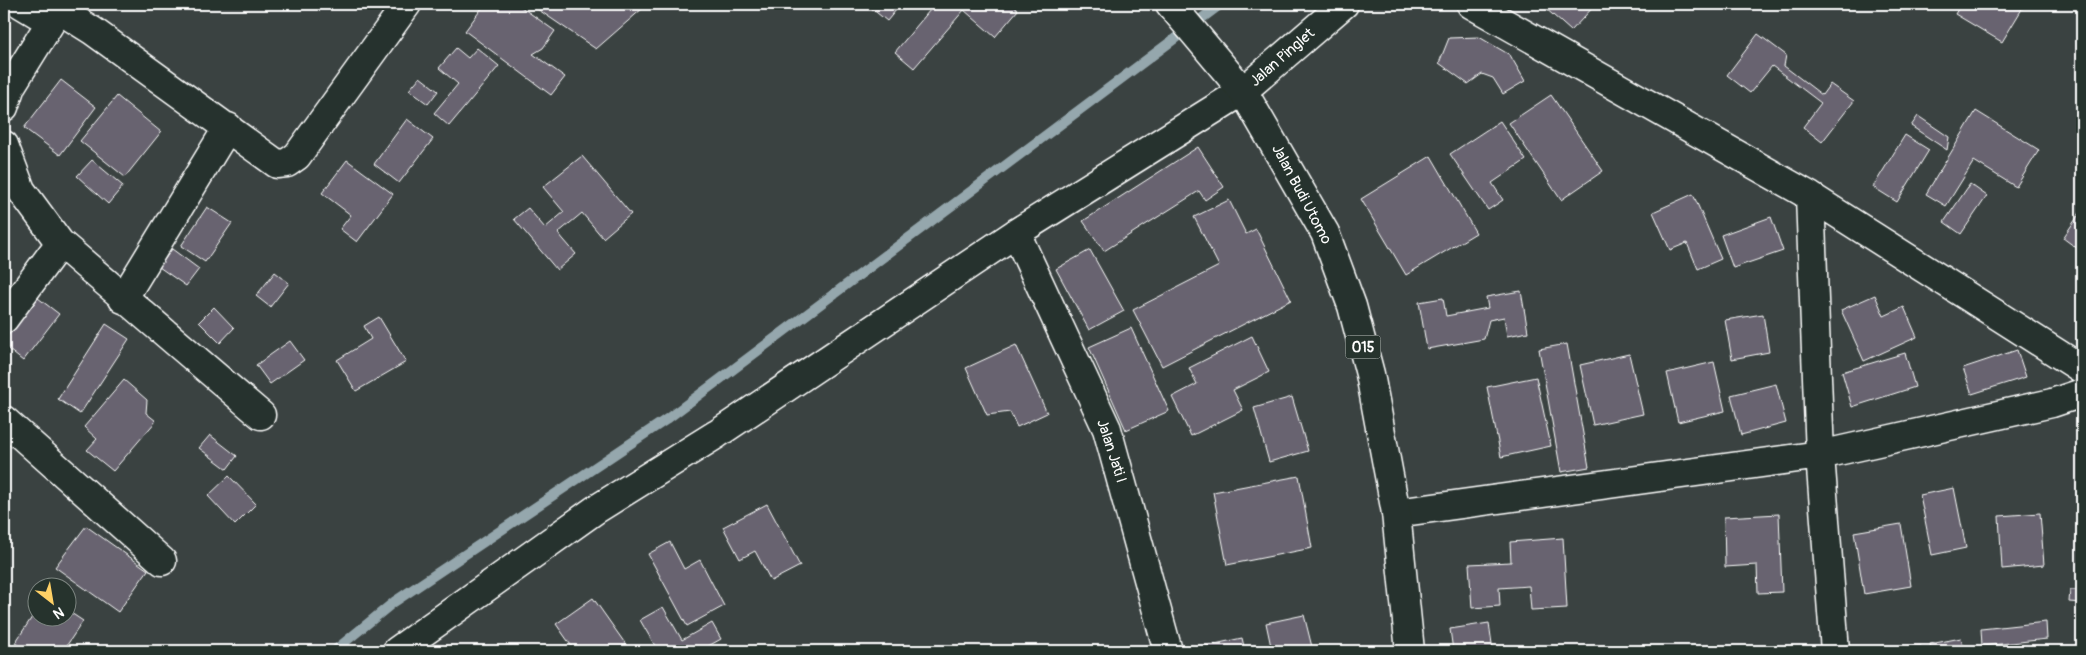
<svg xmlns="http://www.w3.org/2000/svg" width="2086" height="655" font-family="Pangolin,sans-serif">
	<rect width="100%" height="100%" fill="#3a4241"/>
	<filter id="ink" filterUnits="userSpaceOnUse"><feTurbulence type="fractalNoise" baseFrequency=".02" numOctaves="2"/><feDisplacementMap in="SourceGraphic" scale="10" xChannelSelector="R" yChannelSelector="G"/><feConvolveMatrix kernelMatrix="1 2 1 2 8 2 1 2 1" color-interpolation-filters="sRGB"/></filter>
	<g filter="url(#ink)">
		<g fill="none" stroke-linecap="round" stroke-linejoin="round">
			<path stroke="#95a7ad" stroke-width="10" d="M334,651L394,602L667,419L1221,4"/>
		</g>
		<path fill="#676470" stroke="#fff" d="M485,4H517L555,31L543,48L533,54L565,77L551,95L465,31Z
			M530,4H637L643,8L596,49Z
			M866,4H901L887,21Z
			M935,4H1011L1018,10L995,37L964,10L914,68L895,52Z
			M1547,4H1596L1571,31L1544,7Z
			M1961,4H2025L2002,42L1955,14Z
			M1758,34L1786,55L1784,66L1822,95L1830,84L1854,101L1822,142L1803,127L1821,103L1772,66L1750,93L1727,75Z
			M1479,37L1510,55L1525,81L1503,94L1493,78L1482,74L1468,84L1439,63L1449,38Z
			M456,48L468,58L477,48L499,66L449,126L434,113L458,84L439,68Z
			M420,77L438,91L428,104L409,90Z
			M61,80L96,107L60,155L24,128Z
			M1551,95L1603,171L1561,200L1509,123Z
			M117,96L161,132L125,177L80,141Z
			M1976,111L2039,150L2016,187L1974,161L1946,206L1926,194Z
			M1918,116L1949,137L1947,150L1911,126Z
			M407,119L433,139L399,183L374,164Z
			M1500,121L1526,160L1492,183L1503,200L1488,210L1450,154Z
			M1905,135L1929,150L1897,202L1873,187Z
			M1198,147L1224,187L1205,200L1199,191L1104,251L1083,221Z
			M582,156L631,214L603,238L582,213L558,233L576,254L557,270L514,219L528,208L545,228L564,212L543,187Z
			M1431,156L1476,233L1406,275L1361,199Z
			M92,160L123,186L108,204L77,176Z
			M347,160L393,194L357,242L340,229L351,215L322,193Z
			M1970,184L1987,196L1961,234L1944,222Z
			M1693,194L1721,259L1698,269L1687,243L1670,250L1653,212Z
			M1229,200L1246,234L1256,229L1291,300L1162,366L1133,310L1219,266L1194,217Z
			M207,207L232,223L205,262L181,246Z
			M2082,210V252L2063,238Z
			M1771,217L1783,251L1733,268L1721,235Z
			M172,249L199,269L186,286L159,267Z
			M1090,250L1124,311L1089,330L1056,269Z
			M275,272L289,283L270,307L256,296Z
			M1521,291L1528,332L1507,336L1504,317L1489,320L1484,339L1427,349L1419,302L1443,298L1446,316L1488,308L1486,297Z
			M1875,295L1884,316L1904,307L1917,337L1864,361L1841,310Z
			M38,298L59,314L23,361L4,346V341Z
			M214,307L234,328L220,343L199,322Z
			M1763,314L1769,352L1732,359L1725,320Z
			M379,317L406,362L356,391L337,360L371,339L364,326Z
			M106,324L129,339L80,414L58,399Z
			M1131,328L1169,411L1126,430L1089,347Z
			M1252,336L1269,372L1233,390L1243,410L1191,436L1172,397L1197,384L1189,368Z
			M290,341L304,360L270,384L256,365Z
			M1567,344L1589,467L1561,472L1539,349Z
			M1016,345L1047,413L1017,427L1010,412L987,415L966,368Z
			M2017,350L2026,377L1972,394L1963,368Z
			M1905,353L1915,387L1852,407L1842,372Z
			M1629,354L1643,414L1593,425L1580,365Z
			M1714,362L1725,411L1678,422L1667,373Z
			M1536,377L1551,446L1501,457L1487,387Z
			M124,380L147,400L146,413L156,421L113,471L87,450L97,439L84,427Z
			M1776,384L1786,423L1741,435L1731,395Z
			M1292,397L1308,451L1269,462L1254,408Z
			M210,435L237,456L227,469L199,448Z
			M229,476L256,504L235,525L208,496Z
			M1299,476L1312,548L1227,565L1213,492Z
			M1954,488L1966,548L1932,555L1920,495Z
			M767,504L800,566L771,581L755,551L740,559L723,527Z
			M2040,513L2044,565L2002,569L1999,516Z
			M1779,514L1782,592L1758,593L1757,565L1725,567L1724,517Z
			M1901,524L1911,586L1864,594L1854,532Z
			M86,526L148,570L118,612L55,567Z
			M1563,538L1567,608L1531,610L1529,586L1499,588L1500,606L1472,608L1469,564L1511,562L1510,542Z
			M670,542L684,569L700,560L724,606L687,626L648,554Z
			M2070,590H2082V603L2069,602Z
			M593,598L629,649L626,651H575L556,624Z
			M663,607L682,640L712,623L721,639L703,649L704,651H658L640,620Z
			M38,608V618H68V611L83,621L63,651H27L15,643Z
			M1304,615L1313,651H1272L1266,623Z
			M2046,622L2047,639L1982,646L1981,629Z
			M1489,623L1493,651H1453L1450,629Z
			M1242,638L1245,651H1202L1201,647Z
			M1961,638L1964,651H1931L1930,644Z
			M1921,646V651H1892V647Z"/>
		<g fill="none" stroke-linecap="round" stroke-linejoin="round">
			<g stroke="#fff" stroke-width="31">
				<path id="street" d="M21,4L51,22
					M1471,4L1810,196L2082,369
					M58,9L93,31L277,164L287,163L297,156L407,4
					M4,107L11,86L62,4
					M4,145L21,190L60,243
					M1810,196L1820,455L1835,651
					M1016,233L1107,429L1168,651
					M123,299L228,127
					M4,319L60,243L261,415
					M4,420L162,561
					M1396,513L1820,455L2052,403L2082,393
					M397,651L595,510L717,434L1016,233L1243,91L1344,4"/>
			</g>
			<g stroke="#fff" stroke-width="31">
				<path id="primary" d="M1170,4L1243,91L1325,233L1352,306L1370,374L1396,513L1410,651"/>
			</g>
			<use href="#street" stroke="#26332d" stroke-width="28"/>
			<use href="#primary" stroke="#26332d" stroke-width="28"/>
		</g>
	</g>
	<g text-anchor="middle" stroke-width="4.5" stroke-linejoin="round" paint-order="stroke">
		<rect fill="#26332d" stroke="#bec2c0" stroke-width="1" x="1345.5" y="335.5" width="35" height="23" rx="4"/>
		<g font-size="14" font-weight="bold" fill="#fff">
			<text x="1363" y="352">015</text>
		</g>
		<g font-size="15" fill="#fff" stroke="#26332d">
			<text transform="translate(1282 57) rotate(-41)" y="5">Jalan Pinglet</text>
			<text transform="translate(1302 194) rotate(62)" y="5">Jalan Budi Utomo</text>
			<text transform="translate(1112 451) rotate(72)" y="5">Jalan Jati I</text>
		</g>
	</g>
	<rect width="2086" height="655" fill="none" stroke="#26332d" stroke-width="20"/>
	<rect x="10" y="10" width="2066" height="635" fill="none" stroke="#fff" stroke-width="2" filter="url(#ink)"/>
	<g transform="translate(52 602) rotate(149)"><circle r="24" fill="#26332d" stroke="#7d8581"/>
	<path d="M0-4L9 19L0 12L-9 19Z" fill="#ffd166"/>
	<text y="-8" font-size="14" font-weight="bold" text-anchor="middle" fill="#ffffff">N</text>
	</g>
</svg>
